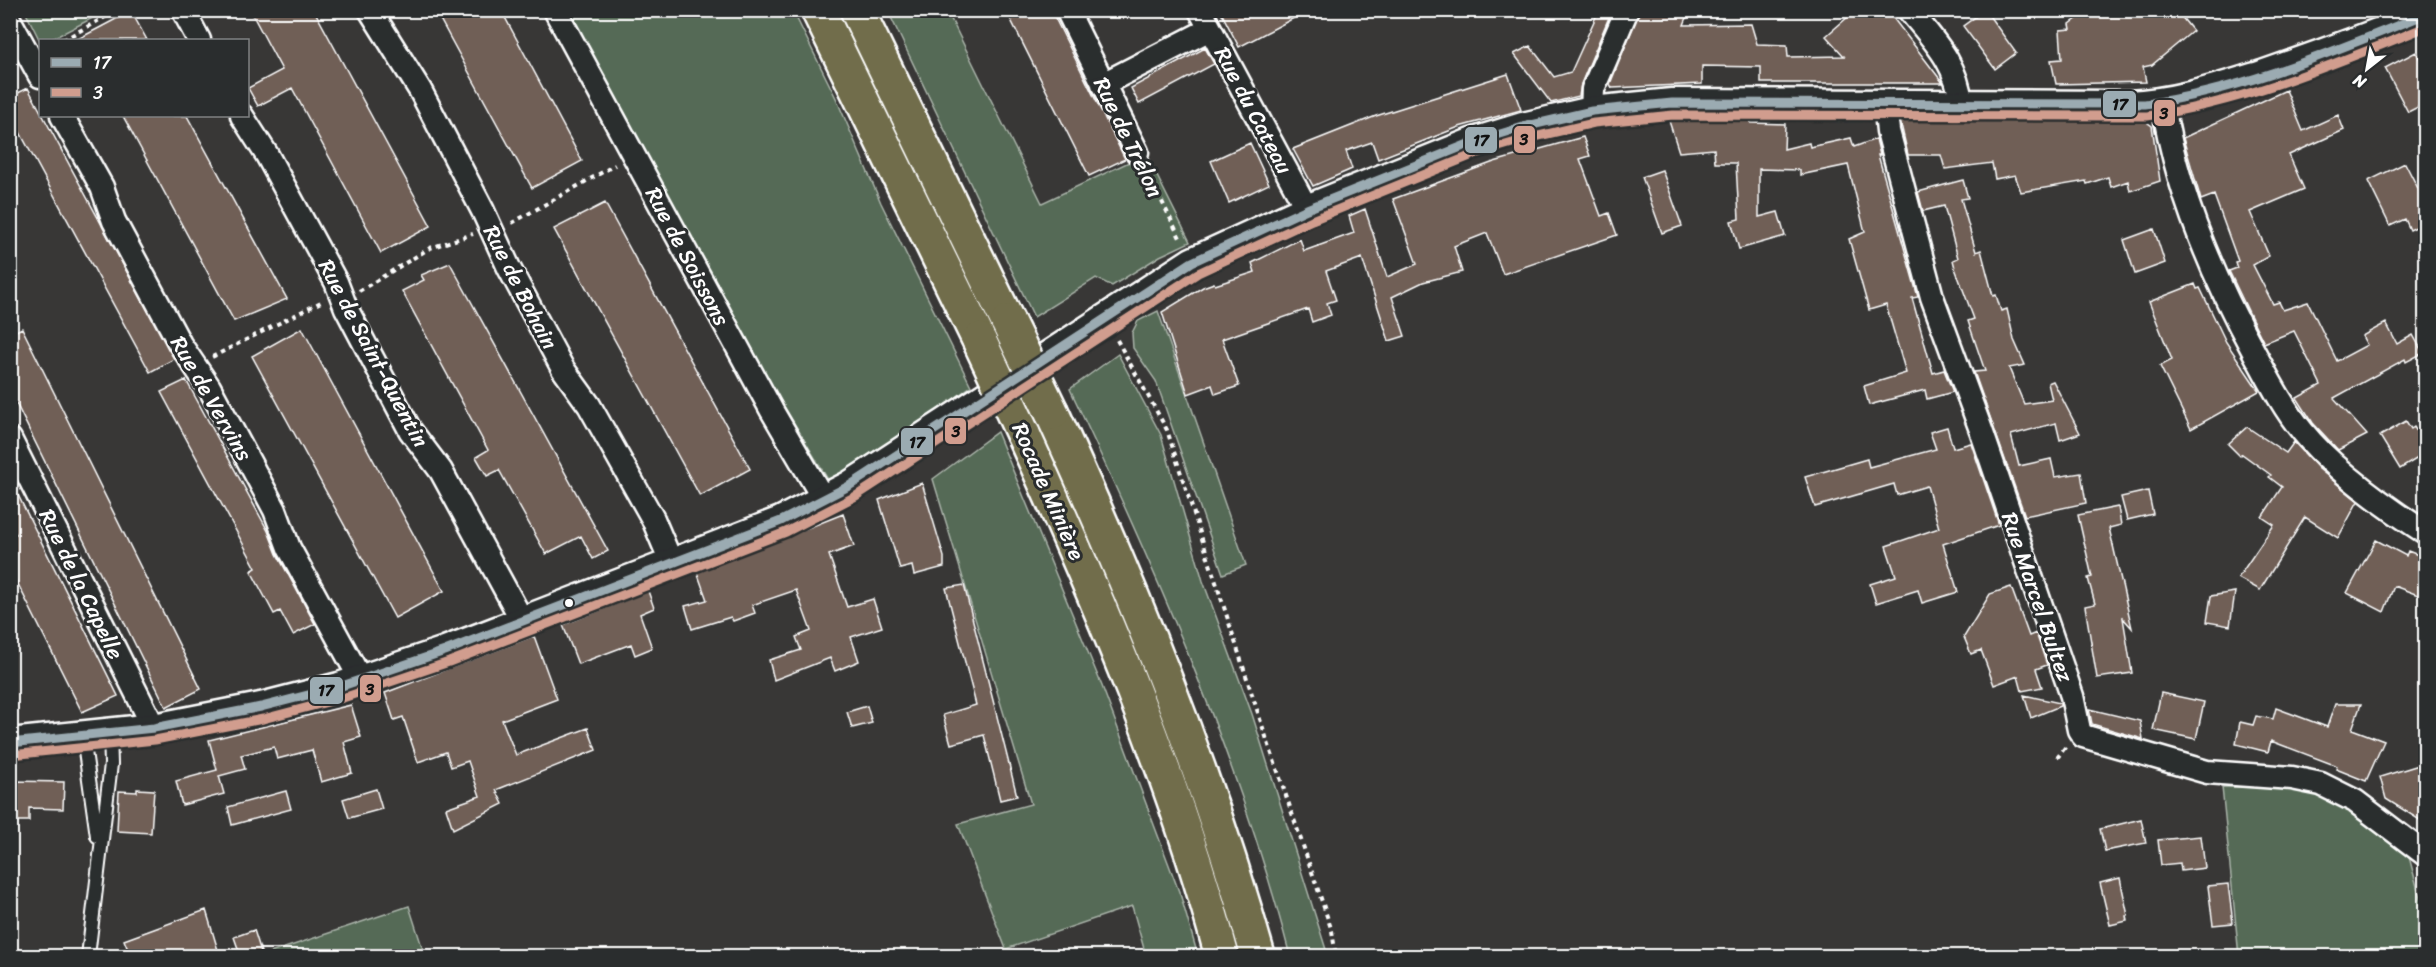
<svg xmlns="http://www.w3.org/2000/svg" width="2436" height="967" font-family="Sriracha,sans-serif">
	<rect width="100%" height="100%" fill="#383736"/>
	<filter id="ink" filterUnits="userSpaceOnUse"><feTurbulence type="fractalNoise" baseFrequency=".0167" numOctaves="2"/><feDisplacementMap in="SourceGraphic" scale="12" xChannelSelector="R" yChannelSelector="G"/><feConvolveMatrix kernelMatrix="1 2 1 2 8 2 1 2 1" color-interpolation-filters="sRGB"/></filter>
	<g filter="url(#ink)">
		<path fill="#556a56" stroke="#aab4aa" stroke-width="1.5" d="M25,11H106L50,40L40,41Z
			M560,11H793L836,98L881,203L971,386L905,436L830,483L743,338Z
			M888,11H947L1042,203L1146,154L1190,242L1160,256L1112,286L1096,278L1034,317Z
			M1158,311L1246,565L1223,574L1156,381L1133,348L1132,333L1138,321Z
			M1118,354L1161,435L1203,581L1252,714L1328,956H1290C1239,759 1157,573 1070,389Z
			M997,432L1102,686L1181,897L1198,956H1146L1132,906L1006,949L958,824L1031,804L933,479Z
			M2222,787H2294L2332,799L2365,821L2409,857L2425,916V956H2239Z
			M409,906L425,956H261Z"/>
		<path fill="#6f5e56" stroke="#fff" stroke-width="1.5" d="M250,10H314L431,226L381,253L292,88L258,106L248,88L282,70Z
			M435,10H501L582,161L532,188Z
			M1006,10H1051L1125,159L1089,176Z
			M1220,10H1309L1239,47Z
			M1599,10H1612L1581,84L1579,96L1551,103L1514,54L1530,46L1554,77L1571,72Z
			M1640,10H1690L1684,25L1751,24L1757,44L1787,45L1788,57L1844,56L1826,36L1856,10H1887L1943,83H1761V67L1702,66V84L1612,88L1610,84Z
			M1985,10L2016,53L1995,69L1963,26Z
			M2089,10H2176L2193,31L2152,65L2143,67L2146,82L2056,84L2051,60L2062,59L2060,30L2071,29L2070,24Z
			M131,11L147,40H76L101,27Z
			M1205,48L1214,64L1139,104L1131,88Z
			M2416,52L2426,71V103L2408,112L2385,68Z
			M1508,74L1521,110L1459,127L1378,159L1372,142L1346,151L1352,169L1313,186L1293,149L1376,116Z
			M28,88L174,359L150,372L10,114V97Z
			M2286,90L2303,131L2338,115L2344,130L2289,155L2304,189L2250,212L2269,256L2253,265L2273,304L2279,302L2283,310L2308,302L2337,361L2367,345L2362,336L2386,323L2397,344L2413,335L2423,353L2406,362L2405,359L2334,398L2367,435L2338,450L2313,423L2297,398L2321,385L2294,331L2264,343L2252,319L2229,271L2237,268L2235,262L2238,261L2214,195L2201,200L2183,138Z
			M123,116H187L287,299L234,321Z
			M1683,120H1750L1751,123L1785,124L1784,149L1809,143L1810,147L1851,138L1854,147L1876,139L1880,155H1878L1918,297L1912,298L1933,373L1944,370L1953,392L1927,399L1925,390L1869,405L1864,386L1906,373L1886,305L1869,310L1849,239L1865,232L1848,165L1800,175V170L1759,169V217L1778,212L1785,236L1739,249L1731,221L1739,219L1736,163H1715L1714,149L1679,152L1669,121Z
			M1900,120L2145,121L2152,126L2160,181L2130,191L2128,181L2111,187L2108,177L2087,184L2086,181L2021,192L2015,175L1995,179L1992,163L1945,169L1941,155H1908Z
			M1583,137L1590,156L1580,159L1601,216L1609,213L1617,235L1503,274L1487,233L1454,246L1462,272L1423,282L1392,297L1405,336L1389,341L1362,258L1326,271L1336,300L1327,303L1331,315L1312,322L1308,309L1222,339L1239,386L1215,394L1212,385L1188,394L1162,312L1203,287L1214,283L1215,285L1255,272L1252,263L1300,239L1304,251L1354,233L1349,216L1365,209L1387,277L1417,264L1393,199L1494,162Z
			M1250,143L1269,184L1229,203L1211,161Z
			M2405,163L2426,204V222L2410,230L2405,219L2390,226L2368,181Z
			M1662,170L1682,226L1662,233L1642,177Z
			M1963,180L1968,198L1961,199L1976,252L1981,250L1993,296L1996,295L2001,311L2007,309L2014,340L2025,365L2009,368L2024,404L2052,400L2048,383L2053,381L2080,433L2060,440L2056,423L2011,435L2019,466L2051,459L2055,477L2081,473L2086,503L2025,516L1974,372L1985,371L1968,321L1974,319L1955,268L1953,260L1958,258L1944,206L1923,211L1918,192Z
			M605,203L750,469L700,496L554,229Z
			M2154,229L2165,263L2135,274L2124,240Z
			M450,263L608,551L593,559L581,536L546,554L499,470L487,476L476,457L488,450L402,291L424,280L421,275Z
			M2195,284L2197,289L2200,288L2226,342L2259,391L2191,429L2160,366L2172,360L2149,302Z
			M22,328L201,689L166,707L10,391V334Z
			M302,328L444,591L395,618L252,356Z
			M186,380L268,531L277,554L315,624L293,635L280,611L274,614L251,571L256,568L161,392Z
			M2406,421L2411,429L2414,427L2426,446V453L2400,469L2380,436Z
			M1947,427L1953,448L1971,443L1999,525L1943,544L1958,592L1922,603L1918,590L1876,603L1870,584L1896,576L1886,546L1939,528L1927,486L1897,495L1894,484L1815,507L1805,477L1867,459L1869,467L1936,449L1930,432Z
			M2247,427L2286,453L2294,442L2319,469L2358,501L2338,538L2305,517L2260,590L2238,578L2274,525L2262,517L2282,487L2269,477L2271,475L2242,454L2240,456L2228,444Z
			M10,479L118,696L82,712L10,568V537L16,534L10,525Z
			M922,483L944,557V567L914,575L912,566L900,569L879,500Z
			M2148,491L2153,514L2127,520L2121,497Z
			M2118,507L2121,525L2109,528L2132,628L2123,618L2132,673L2097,678L2085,606L2095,604L2088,578L2092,577L2078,515Z
			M843,514L854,546L829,555L847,607L873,599L882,627L851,637L859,661L835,671L830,658L774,680L769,660L801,650L796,637L811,631L796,590L752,605L755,613L733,621L731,617L692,629L685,606L707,600L697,572Z
			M2376,540L2406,556L2408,551L2426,558V598L2394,586L2384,612L2347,593Z
			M964,585L1017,796L1000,800L984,735L951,744L943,715L976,705L946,588Z
			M2011,587L2029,636L2036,633L2047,665L2036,669L2042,687L2022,691L2018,676L1994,685L1981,650L1971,654L1964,637L1990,594Z
			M648,591L654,608L640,614L652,648L635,655L631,644L578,664L563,625Z
			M2235,592L2230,626L2207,622L2211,596Z
			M534,636L557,699L502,720L516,755L588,728L596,750L496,790L503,804L453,829L446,808L480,796L468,761L451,767L446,752L418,762L403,717L394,720L385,693Z
			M2161,693L2204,702L2196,739L2153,730Z
			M2024,695L2060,703V706L2031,718Z
			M2335,704H2361L2352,729L2384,741L2366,781L2336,769L2337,766L2271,741L2268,752L2236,744L2240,722L2253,725L2256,716L2273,719L2276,708L2327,727Z
			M351,705L361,737L344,742L352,773L321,782L312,750L277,759L274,747L241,755L245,769L219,776L224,794L182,805L176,781L217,770L209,740Z
			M867,706L872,723L852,728L847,712Z
			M2089,709L2140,721L2143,739L2092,724Z
			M2419,765L2420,769H2426V824L2386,799L2380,777Z
			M10,781L64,782L63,809L29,808V821H10Z
			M137,789L154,790L151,833L117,831L119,791L137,792Z
			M376,789L382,809L349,818L343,799Z
			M286,791L291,809L232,825L228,807Z
			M2141,819L2146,843L2105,851L2100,829Z
			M2201,836L2205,868L2181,871L2180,863L2161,865L2158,840Z
			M2120,878L2128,916H2126L2127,921L2110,925L2100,883Z
			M2228,884L2233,923L2213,925L2208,886Z
			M206,910L220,957H131L124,940Z
			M254,930L261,952L241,957L234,937Z"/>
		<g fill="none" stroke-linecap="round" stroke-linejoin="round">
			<g stroke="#fff" stroke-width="16">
				<path id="service" d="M83,737L97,836
					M88,956L111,764L110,734"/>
			</g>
			<g stroke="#fff" stroke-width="27">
				<path id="minor" d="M183,10L199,40
					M370,10L420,90L483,211L509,268L563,369L589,405L653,519L672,564
					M555,10L772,411L824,500
					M1067,10L1137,152
					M1200,10L1307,209
					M1909,10C1934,41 1957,63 1961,103
					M10,21L40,76
					M1103,84L1210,29
					M1885,103L1888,131L1932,297L1981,430L2072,696L2079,730L2083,736L2207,772L2292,778L2321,784L2355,801L2426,855
					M2163,103C2176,191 2213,277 2255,354C2269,380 2284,409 2303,432C2332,468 2386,507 2426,533
					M1592,111L1593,89L1627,10
					M62,116L102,187L114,221L180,344L209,387L275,510L289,548L361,680
					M242,116L267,155L336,282L346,308L410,430L441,471L523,622
					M10,439L154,728"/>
			</g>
			<g stroke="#fff" stroke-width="33">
				<path id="tertiary" d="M10,743L154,728L261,707L339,687L445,651L781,521L849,486L1192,262L1307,209L1471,143L1523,127L1592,111L1672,103L2128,105C2175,103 2217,89 2262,75C2317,56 2371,36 2426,14"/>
			</g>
			<g stroke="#fff" stroke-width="38">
				<path id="motorway" d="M818,10L979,340
					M857,10L1008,322
					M1052,413C1133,590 1206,769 1258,956
					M1023,434C1100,603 1174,776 1222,956"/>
			</g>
			<path stroke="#fff" stroke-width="4" stroke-dasharray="4.5 4.5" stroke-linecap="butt" d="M63,40L118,10
				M1146,169L1181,240
				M512,223L615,165
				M359,291L430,248L473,234
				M1117,340L1167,430L1259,716L1332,931L1336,956
				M212,357L323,301
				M2057,758L2067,745"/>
			<use href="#service" stroke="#2a2d2e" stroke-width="12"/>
			<use href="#minor" stroke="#2a2d2e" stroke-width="22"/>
			<use href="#tertiary" stroke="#2a2d2e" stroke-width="28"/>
			<use href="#motorway" stroke="#716d4b" stroke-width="33"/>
			<g stroke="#fff" stroke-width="38" stroke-linecap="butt">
				<path id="motorway-bridge" d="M1008,322L1052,413
					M979,340L1023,434"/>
			</g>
			<use href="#motorway-bridge" stroke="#716d4b" stroke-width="33"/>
			<g stroke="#2a2d2e" stroke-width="14">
				<path id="bus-1" d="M10,743L154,728L261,707L339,687L445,651L781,521L849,486L1192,262L1307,209L1471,143L1523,127L1592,111L1672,103L2145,104C2242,91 2336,50 2426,14"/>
			</g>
			<g stroke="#2a2d2e" stroke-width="14">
				<path id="bus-2" d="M11,755L155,740L263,719L343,698L449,662L786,532L856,496L1198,273L1312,220L1475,154L1526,139L1594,123L1673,115L2147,116C2243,103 2336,63 2426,27"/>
			</g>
			<use href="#bus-1" stroke="#9babb2" stroke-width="9"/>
			<use href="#bus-2" stroke="#d19d8e" stroke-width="9"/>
		</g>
	</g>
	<circle fill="#fff" stroke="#2a2d2e" stroke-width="2" cx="569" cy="603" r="5"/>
	<g text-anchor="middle" stroke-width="6" stroke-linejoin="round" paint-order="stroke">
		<g font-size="22" fill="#fff" stroke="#2a2d2e">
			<text transform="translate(1254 110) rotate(62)" y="8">Rue du Cateau</text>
			<text transform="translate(1129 137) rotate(64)" y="8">Rue de Trélon</text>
			<text transform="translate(688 256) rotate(62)" y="8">Rue de Soissons</text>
			<text transform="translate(521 287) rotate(63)" y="8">Rue de Bohain</text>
			<text transform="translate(374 353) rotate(62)" y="8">Rue de Saint-Quentin</text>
			<text transform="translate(212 398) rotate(60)" y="8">Rue de Vervins</text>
			<text transform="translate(1049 491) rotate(66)" y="8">Rocade Minière</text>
			<text transform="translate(82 584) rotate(64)" y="8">Rue de la Capelle</text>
			<text transform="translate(2038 597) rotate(71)" y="8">Rue Marcel Bultez</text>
		</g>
	</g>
	<g stroke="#2a2d2e" stroke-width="2">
		<rect x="2102" y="90" width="35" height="28" rx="6" fill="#9babb2"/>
		<rect x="2153" y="99" width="23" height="28" rx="6" fill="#d19d8e"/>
		<rect x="1513" y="125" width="23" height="29" rx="6" fill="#d19d8e"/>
		<rect x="1464" y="126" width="34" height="28" rx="6" fill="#9babb2"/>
		<rect x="944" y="417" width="23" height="28" rx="6" fill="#d19d8e"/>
		<rect x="900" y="427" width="34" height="29" rx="6" fill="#9babb2"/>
		<rect x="359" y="674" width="23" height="29" rx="6" fill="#d19d8e"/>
		<rect x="309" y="676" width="35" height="29" rx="6" fill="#9babb2"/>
	</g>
	<g font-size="16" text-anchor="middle" font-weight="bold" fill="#111">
		<text x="2120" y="110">17</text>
		<text x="2164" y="119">3</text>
		<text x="1524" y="145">3</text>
		<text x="1481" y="146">17</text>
		<text x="956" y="437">3</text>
		<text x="917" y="448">17</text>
		<text x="370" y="695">3</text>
		<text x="326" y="696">17</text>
	</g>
	<rect width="2436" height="967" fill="none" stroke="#2a2d2e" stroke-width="36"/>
	<rect x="18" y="18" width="2400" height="931" fill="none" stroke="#fff" stroke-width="2" filter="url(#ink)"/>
	<rect x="39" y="39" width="210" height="78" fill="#2a2d2e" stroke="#7f8182" stroke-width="1.5"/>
	<rect x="51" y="58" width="30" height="9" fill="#9babb2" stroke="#7f8182" stroke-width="1.5"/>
	<text x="93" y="69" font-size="18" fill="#ffffff">17</text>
	<rect x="51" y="88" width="30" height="9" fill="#d19d8e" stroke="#7f8182" stroke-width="1.5"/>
	<text x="93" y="99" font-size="18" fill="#ffffff">3</text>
	<g transform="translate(2367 69) rotate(211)" stroke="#2a2d2e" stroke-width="4.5" paint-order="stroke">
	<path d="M0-4.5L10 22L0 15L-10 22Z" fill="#ffffff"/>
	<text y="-9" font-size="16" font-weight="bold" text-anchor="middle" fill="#ffffff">N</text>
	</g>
</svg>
